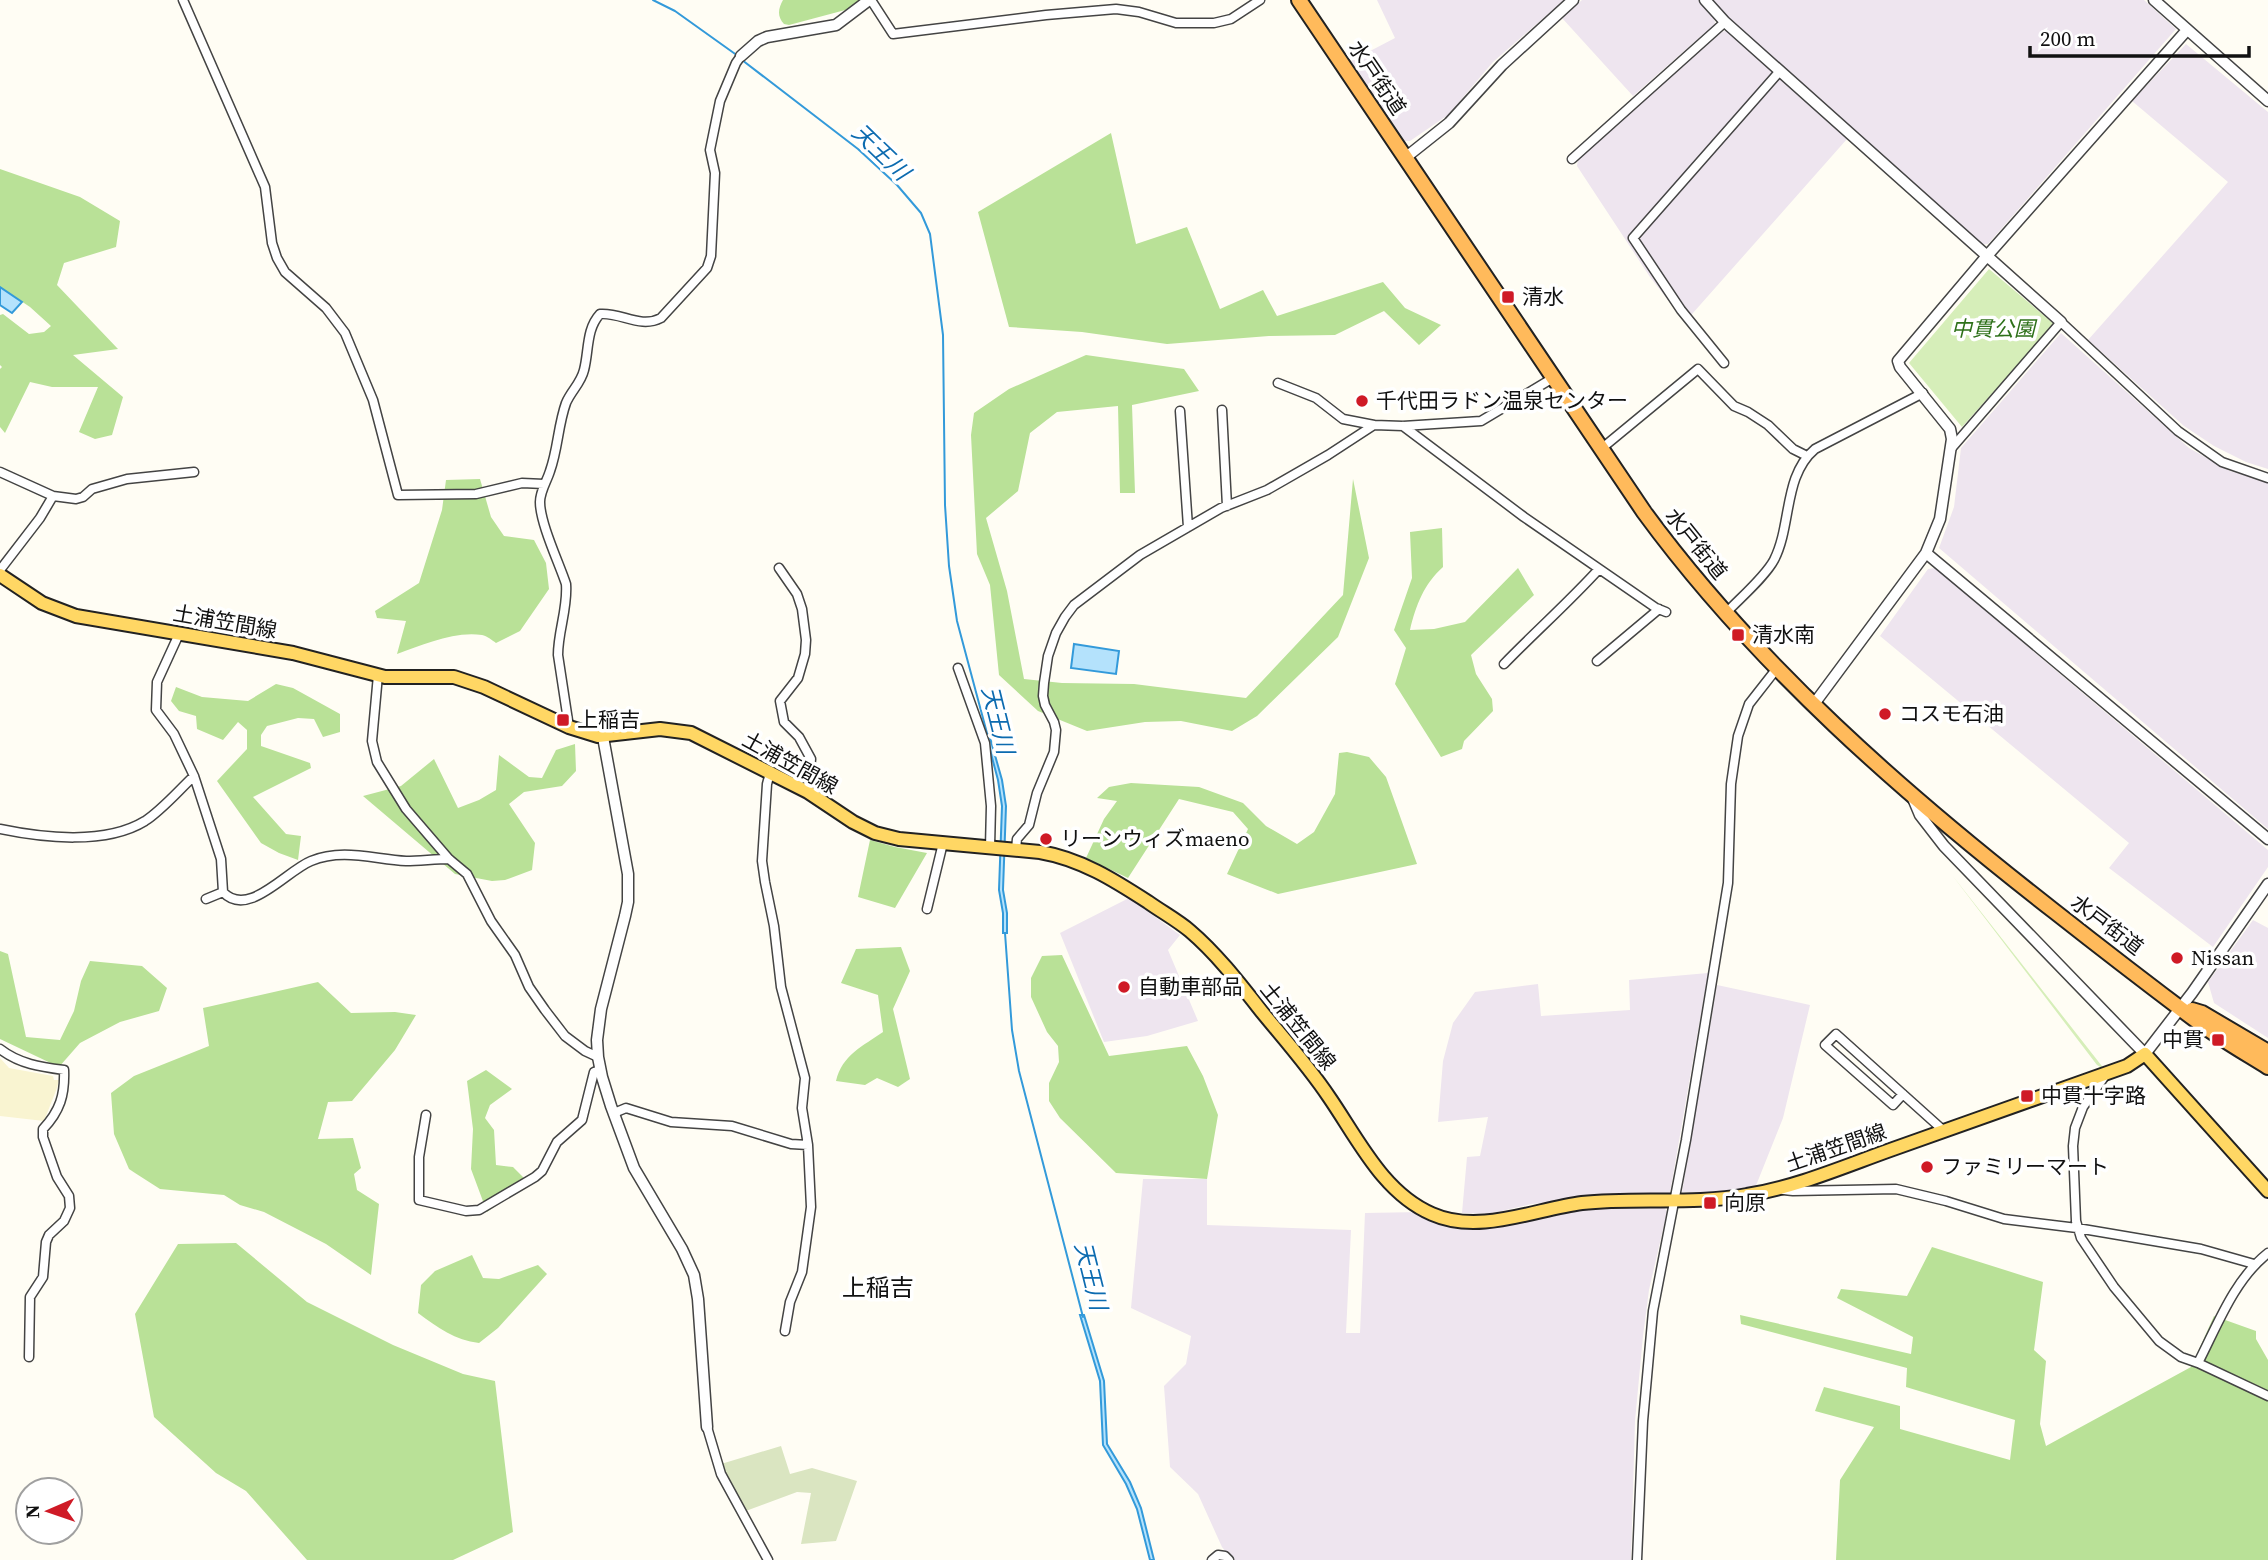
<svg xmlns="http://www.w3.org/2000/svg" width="2268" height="1560" font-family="'Source Serif 4','Noto Sans JP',serif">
	<rect width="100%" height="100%" fill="#fffdf4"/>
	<path fill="#eee5ef" d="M1377,0H1564L1493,62L1448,115L1410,141H1405L1351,61L1395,38Z
		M1582,0H1699L1714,17L1715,24L1633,96L1562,18Z
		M1710,0H2144L2176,29L1988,244L1976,245L1734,27Z
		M1728,30L1847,139L1685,322L1650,277L1577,166L1578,158L1722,32Z
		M2186,44L2268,112V469L2246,462L2214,446L2184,426L2088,340L2228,182L2132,101Z
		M2061,333L2189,448L2230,471L2268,482V829L1939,548L1954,507L1961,448Z
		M1935,568L2268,850V867L2213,947L2109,868L2129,843L1880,636L1928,569Z
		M1129,898L1180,935L1168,950L1198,1021L1147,1036L1104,1042L1060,933Z
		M2253,920L2268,928V1038L2214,1003L2208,982Z
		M1708,973L1670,1193L1531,1204L1489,1214L1462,1213L1467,1157L1480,1156L1488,1117L1438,1122L1443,1061L1453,1023L1475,992L1538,984L1541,1016L1630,1010L1629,980Z
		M1717,985L1810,1005L1783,1118L1755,1188L1712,1193L1682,1192Z
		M1143,1179H1207V1225L1351,1230L1346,1333H1360L1365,1213L1421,1212L1450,1226H1482L1558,1209L1623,1205L1664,1207L1667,1212L1649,1290L1643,1336L1635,1421L1631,1560H1232L1222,1547L1198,1494L1170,1467L1164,1386L1186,1364L1191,1336L1131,1308Z"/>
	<path fill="#f9f4d1" d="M0,1058L9,1068L53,1076L54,1080H59L57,1088L44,1121L0,1116Z"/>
	<path fill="#d6eeb9" d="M1989,269L2054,324L1962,427L1909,363Z
		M1952,875L2105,1070L2097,1065Z"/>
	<path fill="#b9e197" d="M783,0H859L849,9L789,25L784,24C777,16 778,9 783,0Z
		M1111,133L1136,244L1187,227L1220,309L1263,290L1277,316L1383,282L1405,308L1441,325L1419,345L1384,311L1335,335L1269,336L1167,344L1082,332L1009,327L978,212Z
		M0,169L80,197L120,221L116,247L64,263L57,285L118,349L73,355L123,397L112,435L95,439L79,432L98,387H52L30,382L5,433L0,427V369L2,367L0,365V315L3,314L29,334L44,332L51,326L30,307L0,287Z
		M1086,355L1184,369L1199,391L1132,405L1135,493H1120L1118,406L1057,412L1030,433L1018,491L986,518L1007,591L1024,679L1062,683L1134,684L1246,698L1343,595L1353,479L1369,558L1338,637L1257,716L1232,731L1181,721L1145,722L1087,731L1038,711L999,675L990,585L977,554L971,435L974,413L1009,389Z
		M480,479L491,517L504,536L534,540L546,563L549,589L520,631L496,643C492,640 487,636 482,635C453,631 423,645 397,654L406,621L377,618L375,611L419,583L442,510L446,480Z
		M1442,528L1443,567C1424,584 1416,605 1410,630L1434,629L1465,622L1518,568L1534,595L1471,655L1476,674L1492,699L1493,711L1464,741L1462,749L1441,757L1395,684L1406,648L1394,630L1412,578L1410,532Z
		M276,684L293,688L340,714V732L323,737L314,719L298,718L267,726L261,735V746L310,763L311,768L253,797L286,834L301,836L298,860L279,853L261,843L217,781L247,749V730L238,722L223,740L197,729L196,716L179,711L171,701L176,687L202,697L248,701Z
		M575,744L576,771L562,786L524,792L509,804L535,843L532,870L505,880L492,881L455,874L363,796L401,786L434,759L458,808L479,800L496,790L499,755L529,777L542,778L556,750Z
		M1347,752L1369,757L1386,777L1417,864L1278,894L1227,874L1248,829L1233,812L1179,799L1128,878L1086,858L1104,819L1117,801L1097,798L1109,787L1131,783L1199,787L1243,803L1266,826L1297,844L1314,832L1335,794L1339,753Z
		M870,840L895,847L927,853L895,908L858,897Z
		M901,947L910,971L893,1009L910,1079L898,1087L877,1078L865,1085L836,1081C842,1055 863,1046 883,1032L878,995L841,983L856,949Z
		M0,951L8,954L26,1037L60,1040L74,1011L81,981L90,961L142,966L167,988L159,1011L120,1022L80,1043L59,1067L0,1039Z
		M1062,955L1109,1056L1187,1046L1203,1076L1218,1115L1207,1179L1116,1173L1060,1118L1049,1101V1083L1059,1062L1058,1046L1047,1032L1031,997V978L1042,956Z
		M318,982L351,1013L395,1012L416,1015L395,1050L352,1101L328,1102L318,1139L353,1138L361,1168L354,1174L357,1190L379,1204L371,1275L326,1244L264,1212L240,1205L224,1195L160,1189L135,1173L129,1169L114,1134L111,1093L134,1076L209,1046L203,1008Z
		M486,1070L512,1089L490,1105L485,1118L494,1130L496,1165L513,1167L528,1182L487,1212L471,1169L473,1129L467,1081Z
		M236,1243L307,1302L393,1345L463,1374L495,1381L513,1532L453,1560H307L246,1491L216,1473L154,1417L135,1314L178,1244Z
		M1932,1247L2043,1282L2034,1350L2046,1361L2040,1424L2046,1446L2191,1367L2214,1316L2256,1331V1339L2268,1360V1560H1836L1840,1480L1874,1427L1815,1411L1824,1387L1900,1406V1429L2010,1460L2015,1420L1906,1387L1907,1368L1741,1324L1740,1315L1911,1354L1913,1337L1837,1298L1841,1289L1907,1296Z
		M472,1255L483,1278L499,1279L538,1265L547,1274L498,1328L479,1343C455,1340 438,1328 418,1313L421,1285L435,1271Z"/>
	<path fill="#dae5c1" d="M781,1446L790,1474L812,1468L857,1481L836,1541L801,1544L811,1493L797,1492L743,1512L721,1464Z"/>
	<path fill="#b4e2fc" stroke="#339ada" stroke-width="2" d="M0,287L22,302L12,313L0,305Z
		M1074,644L1119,651L1116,674L1071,668Z
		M989,734L1002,780L1006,806L1003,890L1007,913V933H1003V913L999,890L1002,806L998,780L986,735Z
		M1080,1315H1084L1104,1381L1107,1444L1130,1482L1141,1508L1154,1560H1150L1137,1509L1126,1484L1103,1445L1100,1381Z"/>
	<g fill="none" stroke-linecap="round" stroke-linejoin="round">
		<path stroke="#339ada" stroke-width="2" d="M653,0L675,11L738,56
			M742,60L858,149L897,185L921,213L930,234L943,335L945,505L949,566L957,621L988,737
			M1005,933L1012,1030L1019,1071L1083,1317"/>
		<g stroke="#444" stroke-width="11">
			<path id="minor" d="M183,0L265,187L272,243L277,258L285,272L326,308L345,333L373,400L398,495L476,494L522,483L544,484
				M871,0L893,34L1046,15L1116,9L1139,12L1176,23H1214L1231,19L1260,0
				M1572,159L1725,22
				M1724,363L1681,310L1633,238L1780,71
				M1278,383L1316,398L1343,419L1374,425
				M1222,410L1227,506
				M1180,411L1188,527
				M1403,426L1524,517L1656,608L1666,612
				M1601,449L1698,369L1734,406L1748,412L1768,425L1793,449L1807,456
				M1950,450L2061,322L2178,431L2222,462L2268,478
				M0,472L53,496L76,499L83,497L92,489L127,479L194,472
				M779,568L797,594L802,609L806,640L805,654L798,678L780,701L784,722L799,737L811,759L808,792
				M0,570L40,518L53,496
				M1726,613C1739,599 1765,577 1774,560C1792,525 1783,476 1815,449L1923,393
				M179,634L157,682L156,710L174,734L194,776L221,859L223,892C248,919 286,871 311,861C342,848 373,859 406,861C420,861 435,859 449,859
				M1597,661L1659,609
				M1504,664C1535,632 1569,602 1599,569
				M958,668L985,743L991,806L990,847
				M378,675L372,741L377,762L406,809L449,859L467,874L491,921L515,955L529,987L545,1010L565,1036L585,1051L598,1057
				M569,727L558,655C558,631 568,608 566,584C559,563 540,523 540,502C540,491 547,481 550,471C558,449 558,425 566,403C571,391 581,383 584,370C589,351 586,329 600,314C621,312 640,329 661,318L707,268L711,256L715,173L710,150L720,101L736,63L741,56
				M770,773L767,784L762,861L765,882L774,926L781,987L805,1078L802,1108L808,1145L811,1207L802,1272L790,1302L785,1331
				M0,829C43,838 106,845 145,821C162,810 179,790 194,776
				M1016,849L1017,839L1029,825L1037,793L1054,752L1056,730L1054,722L1045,705L1043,696L1044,683L1048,656L1056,633L1065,617L1074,605L1140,555L1221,508L1267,490L1328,455L1374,425L1403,426L1481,421L1553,378
				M206,899L223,892
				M927,909L943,843
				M0,1049C19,1064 41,1067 64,1070C65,1095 60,1111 43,1129V1137L57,1177L69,1196L70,1208L64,1221L49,1235L46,1242L43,1277L30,1297L29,1357
				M2107,1073L2083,1107L2075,1128L2073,1146L2076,1221L2081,1238L2114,1287L2159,1341L2181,1357L2198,1363L2268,1396
				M1903,1094L1893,1105L1825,1045L1836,1034L1944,1131
				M614,1113L626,1108L671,1122L732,1126L791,1144L808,1145
				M426,1115L419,1157V1200L466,1211L479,1210L535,1177L542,1171L557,1142L582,1120L594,1072L600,1070
				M1783,1190L1793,1191L1896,1189L1946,1201L2004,1219L2077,1228L2201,1249L2254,1264
				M2198,1363C2218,1324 2234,1280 2268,1253
				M707,1427L721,1474L768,1560
				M1212,1560L1218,1555L1225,1556L1229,1560
				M1637,1560L1643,1421L1653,1311L1686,1140L1728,883L1731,784L1738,736L1749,704L1778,667"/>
		</g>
		<g stroke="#444" stroke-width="13">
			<path id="tertiary" d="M1705,0L1725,22L2061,322
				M2154,0L2268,101
				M741,56L758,41L767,37L836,25L869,0
				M1405,158L1449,123L1502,65L1573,0
				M1926,553L2268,839
				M1814,704L1926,553L1940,519L1952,439L1950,429L1900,367L1898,361L1986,257L2187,30
				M603,737L628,874V902L625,916L601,1009L597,1040L598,1057L602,1077L611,1106L634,1168L682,1249L694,1275L698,1299L707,1427
				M1912,796L1920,815L1944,846L2145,1054L2192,993L2268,884"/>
		</g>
		<g stroke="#222" stroke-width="16">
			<path id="primary" d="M0,575L42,603L76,616L293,653L385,677H454L484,687L569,727L598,736L660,729L691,733L808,792L853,822L875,833L899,839L1040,852C1081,859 1114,880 1148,902C1162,912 1177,920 1190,931C1217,954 1240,984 1262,1012C1285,1040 1309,1067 1329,1097C1358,1139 1383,1193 1432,1214C1479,1235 1535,1209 1582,1203C1637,1197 1693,1205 1747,1195C1797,1187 1845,1166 1893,1149C1971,1122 2049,1094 2127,1066L2145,1054L2268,1191"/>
		</g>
		<g stroke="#222" stroke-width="18">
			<path id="trunk" d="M1299,0L1644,512C1756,665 1905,795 2054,911C2101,948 2149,985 2197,1021C2219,1038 2244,1052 2268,1067
				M2192,1010L2202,1013L2268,1052"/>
		</g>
		<use href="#minor" stroke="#fff" stroke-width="8"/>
		<use href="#tertiary" stroke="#fff" stroke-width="10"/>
		<use href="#primary" stroke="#ffd764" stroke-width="12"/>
		<use href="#trunk" stroke="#ffba5b" stroke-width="14"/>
	</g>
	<g fill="#cf1a26" stroke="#fff" stroke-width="2.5">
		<rect x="1501" y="290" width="14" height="14" rx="3.5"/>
		<circle cx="1362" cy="401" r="7"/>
		<rect x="1731" y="628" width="14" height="14" rx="3.5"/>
		<circle cx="1885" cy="714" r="7"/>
		<rect x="556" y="713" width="14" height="14" rx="3.5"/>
		<circle cx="1046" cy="839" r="7"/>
		<circle cx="2177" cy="958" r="7"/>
		<circle cx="1124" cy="987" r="7"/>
		<rect x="2211" y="1033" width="14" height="14" rx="3.5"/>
		<rect x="2020" y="1089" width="14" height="14" rx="3.5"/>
		<circle cx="1927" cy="1167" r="7"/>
		<rect x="1703" y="1196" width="14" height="14" rx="3.5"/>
	</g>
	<g text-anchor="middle" stroke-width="7" stroke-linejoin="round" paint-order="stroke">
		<g font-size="21" fill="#111" stroke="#fff">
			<text transform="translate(1377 78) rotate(56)" y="7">水戸街道</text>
			<text transform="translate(1696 544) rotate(51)" y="7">水戸街道</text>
			<text transform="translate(225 622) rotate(10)" y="7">土浦笠間線</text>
			<text transform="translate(790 763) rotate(29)" y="7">土浦笠間線</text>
			<text transform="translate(2107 925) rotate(37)" y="7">水戸街道</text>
			<text transform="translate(1298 1026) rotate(51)" y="7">土浦笠間線</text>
			<text transform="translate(1836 1148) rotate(-19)" y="7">土浦笠間線</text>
		</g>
		<g font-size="21" fill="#111" stroke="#fff" text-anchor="start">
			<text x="1522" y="304">清水</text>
			<text x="1376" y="408">千代田ラドン温泉センター</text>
			<text x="1752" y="642">清水南</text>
			<text x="1899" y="721">コスモ石油</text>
			<text x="577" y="727">上稲吉</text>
			<text x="1060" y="846">リーンウィズmaeno</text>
			<text x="2191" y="965">Nissan</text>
			<text x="1138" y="994">自動車部品</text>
			<text x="2204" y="1047" text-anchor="end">中貫</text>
			<text x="2041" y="1103">中貫十字路</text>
			<text x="1941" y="1174">ファミリーマート</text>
			<text x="1724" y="1210">向原</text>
		</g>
		<g font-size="21" font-style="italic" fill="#2d7019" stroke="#fff">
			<text x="1993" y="336">中貫公園</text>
		</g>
		<g font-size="23" font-style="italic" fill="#0c6bb0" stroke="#fff">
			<text transform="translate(881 152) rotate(44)" y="8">天王川</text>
			<text transform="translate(998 720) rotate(76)" y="8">天王川</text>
			<text transform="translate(1091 1276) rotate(76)" y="8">天王川</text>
		</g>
		<g font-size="24" fill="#111" stroke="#fff">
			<text x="878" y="1296">上稲吉</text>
		</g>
	</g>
	<g transform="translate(49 1511) rotate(268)"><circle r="33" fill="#ffffff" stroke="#a0a0a0" stroke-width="2"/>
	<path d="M0-5L12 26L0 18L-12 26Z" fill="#cf1a26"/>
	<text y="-10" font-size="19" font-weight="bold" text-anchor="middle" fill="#111111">N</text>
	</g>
	<path d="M2030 46v10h219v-10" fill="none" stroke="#111111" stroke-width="3.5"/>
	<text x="2040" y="46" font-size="21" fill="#111111" stroke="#ffffff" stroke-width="5" paint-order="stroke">200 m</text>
</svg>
